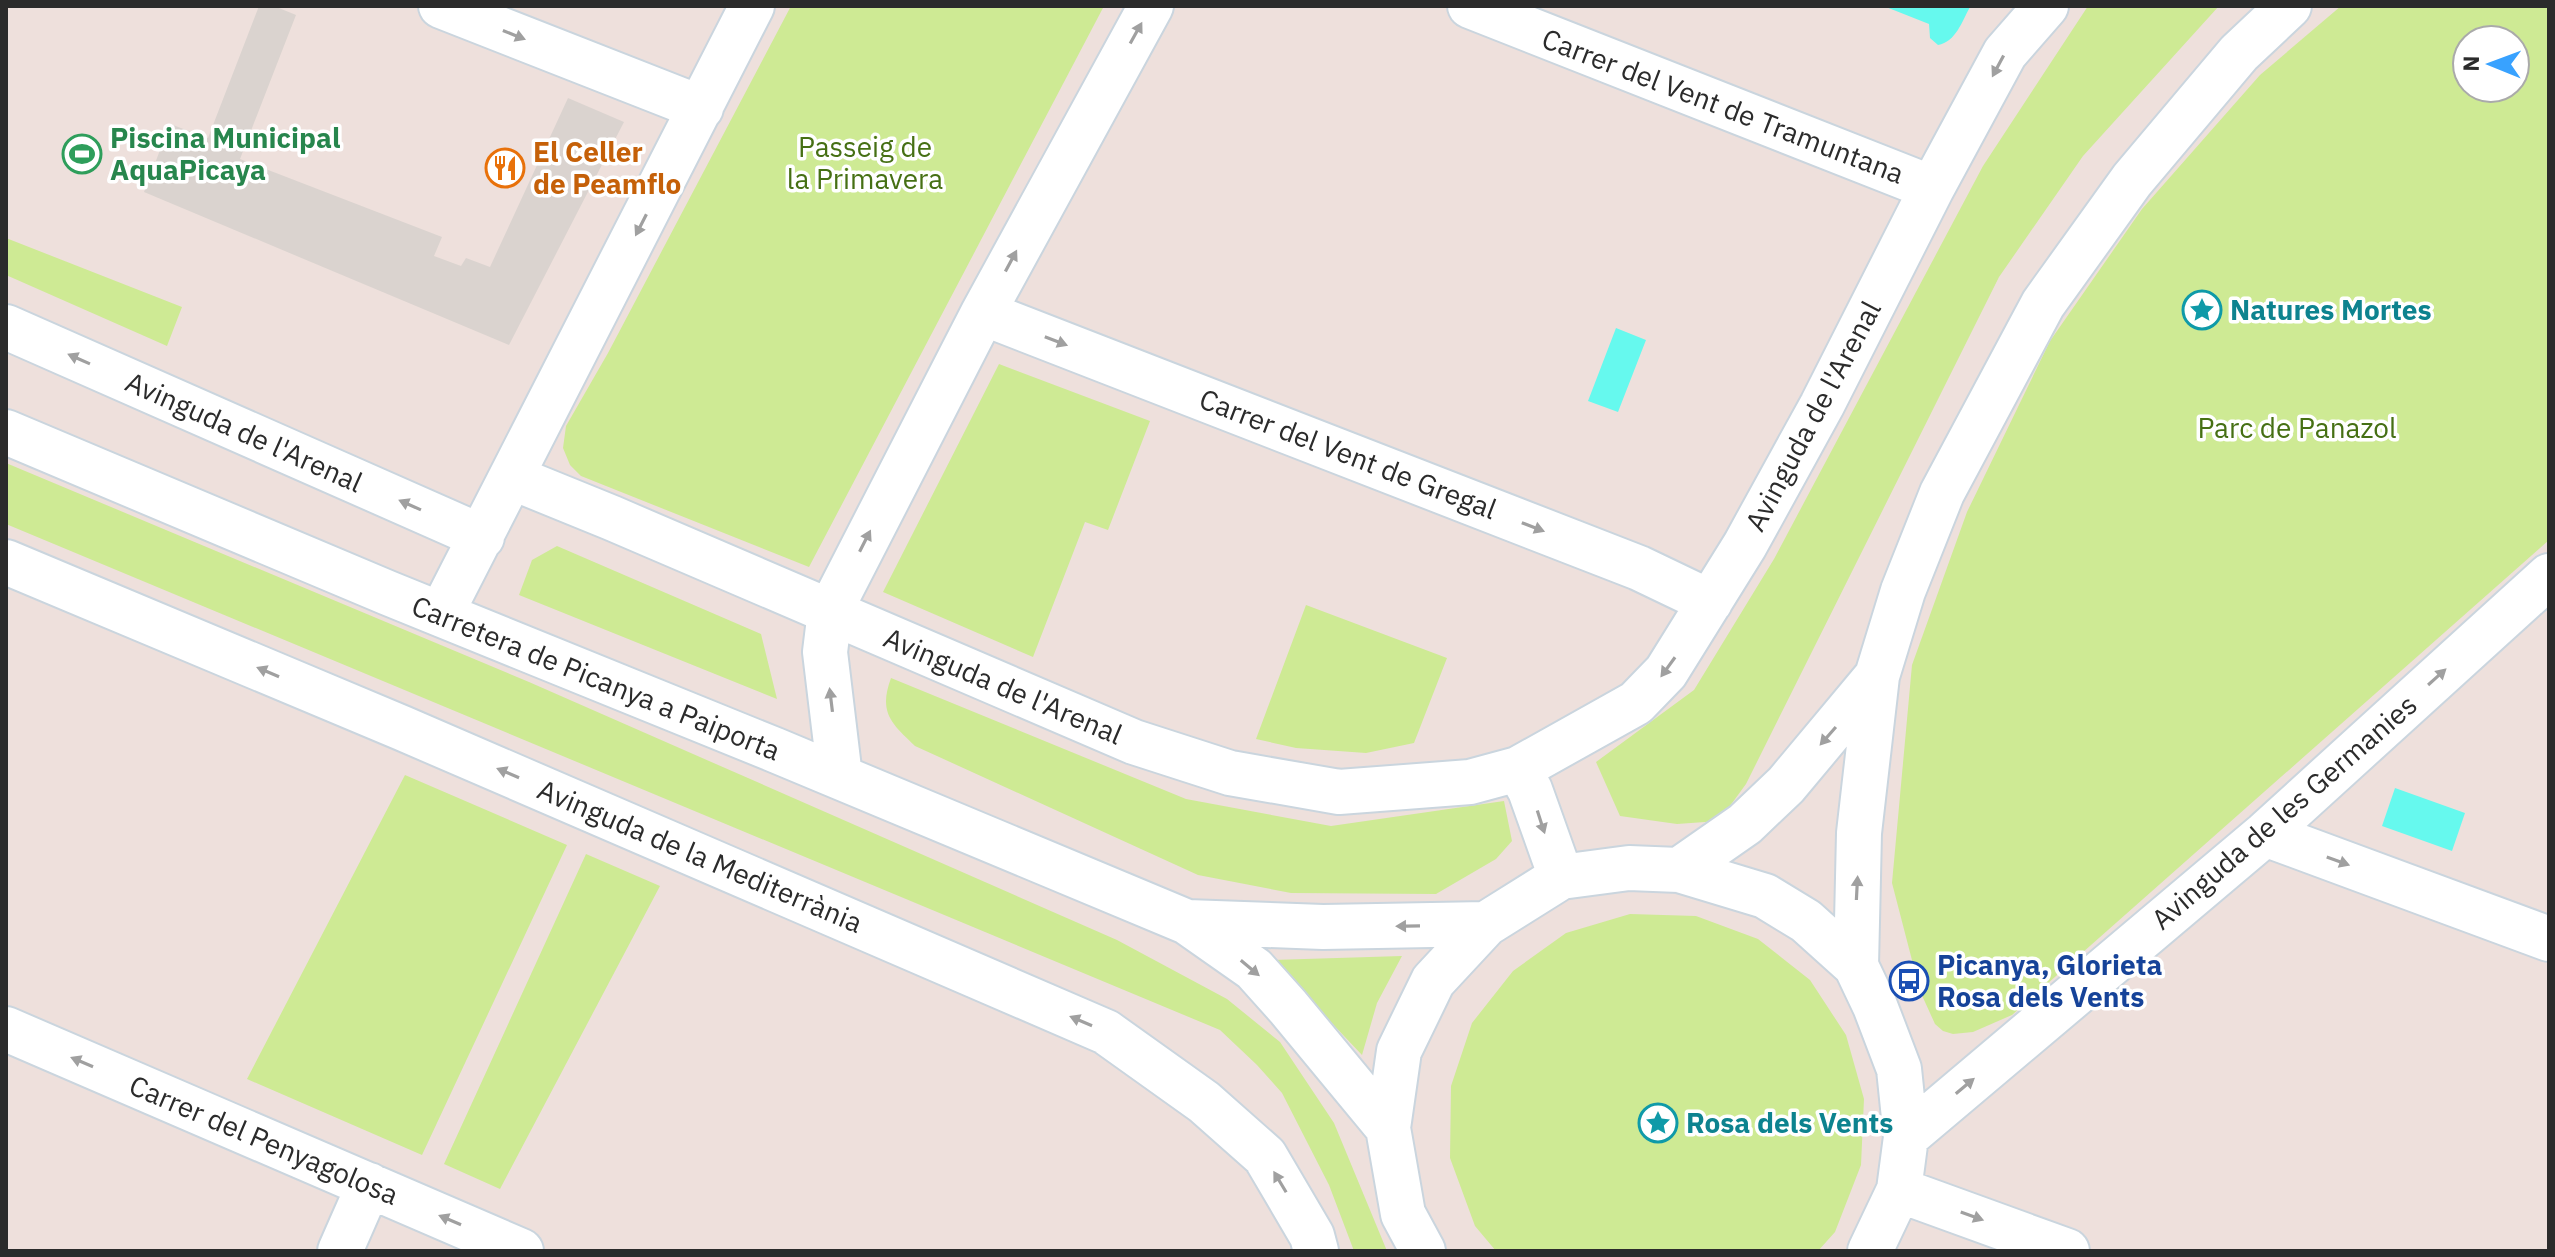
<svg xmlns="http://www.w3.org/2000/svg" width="2555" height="1257" font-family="'IBM Plex Sans',sans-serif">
	<rect width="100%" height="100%" fill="#eee0dc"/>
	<path fill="#ceea94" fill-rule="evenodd" d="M791,6H1104L809,567L581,476L570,465L563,448L566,426L608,353Z
		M2088,6H2219L2083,156L1999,277L1746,784L1719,821L1677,824L1620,816L1596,762L1694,690L1774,559L1983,166Z
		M2341,6H2549V540L2012,1015L1973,1032L1953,1034L1943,1031L1935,1024L1920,991L1892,883L1912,665L1967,512L2050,341L2142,209L2260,75ZM2467,40H2515V88H2467Z
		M6,238L182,307L167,346L6,275Z
		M999,364L1150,421L1108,530L1085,522L1033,657L883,592Z
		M6,463L529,682L1117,940L1227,999L1280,1042L1334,1123L1387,1251H1354L1329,1185L1282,1093L1257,1065L1220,1030L6,524Z
		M557,546L761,634L777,699L519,595L532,560Z
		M1306,605L1447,658L1414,743L1366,753L1296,748L1256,739Z
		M891,678L1186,799L1331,826L1504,801L1512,841L1496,859L1436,894L1291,893L1198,875L915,746C892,724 878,713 891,678Z
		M405,775L567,845L422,1155L247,1079Z
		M586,854L660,886L500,1189L444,1164Z
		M1630,914L1696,916L1758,939L1810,980L1846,1035L1864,1099L1861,1165L1835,1232L1818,1251H1496L1475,1226L1450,1158L1451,1086L1472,1023L1513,971L1566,933Z
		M1402,956L1377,1003L1362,1055L1272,960Z"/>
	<path fill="#dad3cf" d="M259,6H274L296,15L240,159L442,237L434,256L461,266L466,258L490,267L568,98L624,122L509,345L144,192L170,124L208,138Z"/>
	<path fill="#66f9ee" d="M1888,6H1966L1970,7C1962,21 1956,42 1938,45L1930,38L1929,24L1886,7Z
		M1616,328L1646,340L1618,412L1588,401Z
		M2395,788L2465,813L2452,851L2382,826Z"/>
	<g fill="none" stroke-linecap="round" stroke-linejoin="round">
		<g stroke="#cad5de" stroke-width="48">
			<path id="minor" d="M441,6L701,108
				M1470,6L1932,188
				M983,313L1639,568L1710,602
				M6,327L482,537
				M6,432L388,593L775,750L1187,922L1254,969L1288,1007L1388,1128
				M511,477L612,518L1134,742L1230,773L1339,792L1470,782L1518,769L1636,703L1666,672L1745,545L1822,405L1932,188L2005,53L2046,6
				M6,562L402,728L1106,1032L1204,1102L1265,1156L1312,1236L1316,1251
				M441,614L752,6
				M1518,769L1530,790L1561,877
				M840,777L825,652L830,611L983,313L1151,6
				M2265,834L2549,939
				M1679,870L1745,824L1786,785L1877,676
				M1187,922L1323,927L1486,924
				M1856,966L1859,833L1877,676L1903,591L1942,493L2043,304L2132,180L2239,53L2289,6
				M6,1029L521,1251
				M1906,1137L2265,834L2549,576
				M1899,1190L2067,1251
				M340,1251L369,1185
				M1423,1251L1403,1214L1388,1128L1399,1051L1433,981L1486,924L1561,877L1629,868L1679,870L1765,896L1806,921L1856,966L1875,1006L1899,1069L1906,1137L1899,1190L1870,1251"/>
		</g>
		<use href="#minor" stroke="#fff" stroke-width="44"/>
	</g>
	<defs><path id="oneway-solid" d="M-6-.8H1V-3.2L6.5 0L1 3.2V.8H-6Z" transform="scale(2)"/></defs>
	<g fill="#a0a0a0">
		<use href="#oneway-solid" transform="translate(1136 33) rotate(-61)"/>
		<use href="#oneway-solid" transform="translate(514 35) rotate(22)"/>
		<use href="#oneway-solid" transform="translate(1998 66) rotate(118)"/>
		<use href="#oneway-solid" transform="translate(641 225) rotate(117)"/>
		<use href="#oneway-solid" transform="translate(1011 261) rotate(-62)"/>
		<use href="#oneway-solid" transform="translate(1056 341) rotate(21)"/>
		<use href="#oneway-solid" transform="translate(79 359) rotate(-156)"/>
		<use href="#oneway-solid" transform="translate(410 505) rotate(-156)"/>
		<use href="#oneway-solid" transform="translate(1533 527) rotate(21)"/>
		<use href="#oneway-solid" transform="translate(865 541) rotate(-63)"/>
		<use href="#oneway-solid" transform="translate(1668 667) rotate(126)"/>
		<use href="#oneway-solid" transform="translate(268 672) rotate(-157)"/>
		<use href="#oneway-solid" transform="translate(2437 677) rotate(-42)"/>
		<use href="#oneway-solid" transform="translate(831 700) rotate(-97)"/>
		<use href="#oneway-solid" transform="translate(1828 736) rotate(131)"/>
		<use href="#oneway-solid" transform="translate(508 773) rotate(-157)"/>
		<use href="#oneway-solid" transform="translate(1541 822) rotate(72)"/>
		<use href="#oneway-solid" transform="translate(2338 861) rotate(20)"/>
		<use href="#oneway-solid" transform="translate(1857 888) rotate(-87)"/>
		<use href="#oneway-solid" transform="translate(1408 926) rotate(179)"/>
		<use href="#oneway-solid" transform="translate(1250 968) rotate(40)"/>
		<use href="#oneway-solid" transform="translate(1081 1021) rotate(-157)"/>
		<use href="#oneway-solid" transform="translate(82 1062) rotate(-157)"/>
		<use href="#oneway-solid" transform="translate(1965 1086) rotate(-40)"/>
		<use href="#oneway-solid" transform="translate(1280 1182) rotate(-121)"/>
		<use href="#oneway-solid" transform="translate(1972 1216) rotate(20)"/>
		<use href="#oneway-solid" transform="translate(450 1220) rotate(-157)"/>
	</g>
	<defs>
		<g id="stadium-ring" transform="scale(2)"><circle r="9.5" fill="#fff" stroke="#2e9e5b" stroke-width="1.5"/><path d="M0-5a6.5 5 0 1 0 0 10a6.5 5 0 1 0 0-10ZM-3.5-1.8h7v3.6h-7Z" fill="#2e9e5b"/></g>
		<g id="restaurant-ring" transform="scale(2)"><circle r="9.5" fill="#fff" stroke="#e8710a" stroke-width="1.5"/><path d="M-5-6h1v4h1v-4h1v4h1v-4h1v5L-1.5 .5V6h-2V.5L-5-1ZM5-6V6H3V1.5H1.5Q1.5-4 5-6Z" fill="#e8710a"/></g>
		<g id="sight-ring" transform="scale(2)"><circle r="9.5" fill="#fff" stroke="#0f9aa8" stroke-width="1.5"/><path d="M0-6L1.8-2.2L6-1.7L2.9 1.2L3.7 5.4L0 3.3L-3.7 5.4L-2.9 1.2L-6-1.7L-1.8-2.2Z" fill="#0f9aa8"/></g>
		<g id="bus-ring" transform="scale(2)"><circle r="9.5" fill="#fff" stroke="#1a4fb4" stroke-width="1.5"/><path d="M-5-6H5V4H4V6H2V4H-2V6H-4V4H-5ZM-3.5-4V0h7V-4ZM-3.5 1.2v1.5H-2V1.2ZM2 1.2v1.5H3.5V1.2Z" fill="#1a4fb4"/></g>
	</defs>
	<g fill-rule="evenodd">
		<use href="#stadium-ring" x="82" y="154"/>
		<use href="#restaurant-ring" x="505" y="168"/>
		<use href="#sight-ring" x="2202" y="310"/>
		<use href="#bus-ring" x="1909" y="981"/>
		<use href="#sight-ring" x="1658" y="1123"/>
	</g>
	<g text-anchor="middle" stroke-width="7" stroke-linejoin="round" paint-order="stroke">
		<g font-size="28" fill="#2b2b2b" stroke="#fff">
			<text transform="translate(1723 106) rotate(21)" y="10">Carrer del Vent de Tramuntana</text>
			<text transform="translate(1813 416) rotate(-62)" y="10">Avinguda de l'Arenal</text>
			<text transform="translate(244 432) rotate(24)" y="10">Avinguda de l'Arenal</text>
			<text transform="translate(1348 454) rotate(21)" y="10">Carrer del Vent de Gregal</text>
			<text transform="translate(596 678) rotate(22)" y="10">Carretera de Picanya a Paiporta</text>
			<text transform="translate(1003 686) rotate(23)" y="10">Avinguda de l'Arenal</text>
			<text transform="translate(2284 812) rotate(-41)" y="10">Avinguda de les Germanies</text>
			<text transform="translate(700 856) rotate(23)" y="10">Avinguda de la Mediterrània</text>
			<text transform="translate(264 1140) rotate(23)" y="10">Carrer del Penyagolosa</text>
		</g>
		<g font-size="28" font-weight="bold" fill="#27864d" stroke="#fff" text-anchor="start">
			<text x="110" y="148">Piscina Municipal<tspan x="110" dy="32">AquaPicaya</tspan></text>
		</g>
		<g font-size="28" fill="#467014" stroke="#fff">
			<text x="865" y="157">Passeig de<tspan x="865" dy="32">la Primavera</tspan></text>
			<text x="2297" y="438">Parc de Panazol</text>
		</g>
		<g font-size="28" font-weight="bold" fill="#c56008" stroke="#fff" text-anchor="start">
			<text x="533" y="162">El Celler<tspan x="533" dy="32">de Peamflo</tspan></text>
		</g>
		<g font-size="28" font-weight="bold" fill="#0d838f" stroke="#fff" text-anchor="start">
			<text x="2230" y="320">Natures Mortes</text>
			<text x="1686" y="1133">Rosa dels Vents</text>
		</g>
		<g font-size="28" font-weight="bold" fill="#164399" stroke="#fff" text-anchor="start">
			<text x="1937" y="975">Picanya, Glorieta<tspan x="1937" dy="32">Rosa dels Vents</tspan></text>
		</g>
	</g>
	<rect width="2555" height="1257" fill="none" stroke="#2b2b2b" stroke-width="16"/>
	<g transform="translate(2491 64) rotate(271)"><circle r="38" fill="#ffffff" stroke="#aaaaaa" stroke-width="2"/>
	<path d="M0-6L14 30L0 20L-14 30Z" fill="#38a2ff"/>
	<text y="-12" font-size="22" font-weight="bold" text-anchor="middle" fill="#2b2b2b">N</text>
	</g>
</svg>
